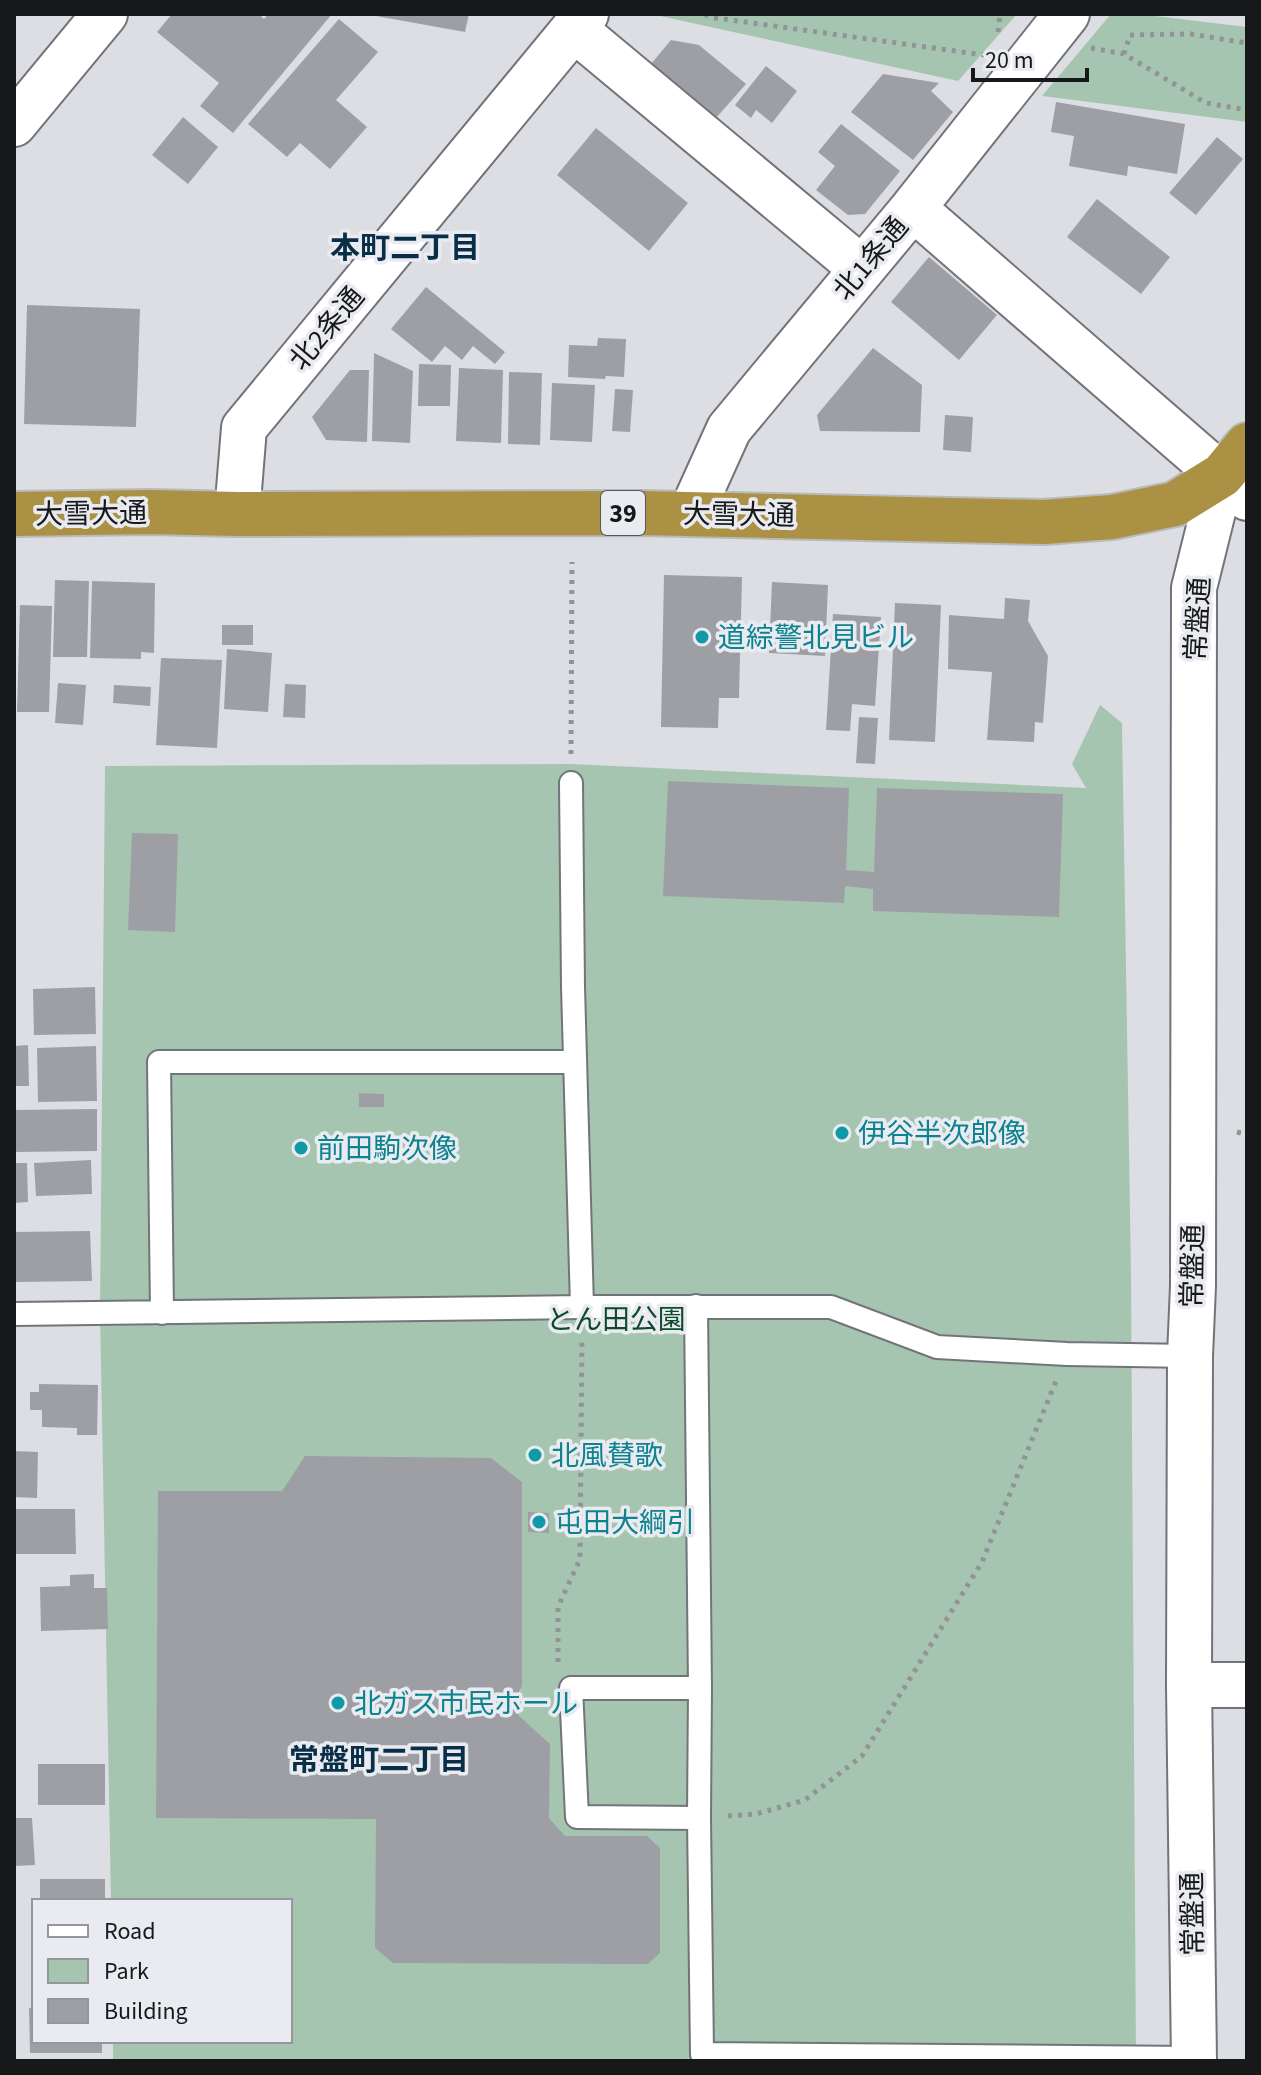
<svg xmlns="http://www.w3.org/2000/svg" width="1261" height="2075" font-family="'Source Sans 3','Noto Sans JP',sans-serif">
	<rect width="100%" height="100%" fill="#dddee4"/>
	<path fill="#a6c5b1" d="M651,14H1017L958,81Z
		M1111,14H1139L1247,27V122L1042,96Z
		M1100,705L1122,723L1131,1273L1136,2061H113V2041H290V1901H111L100,1311L105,766L571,764L1086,788L1072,764Z"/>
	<path fill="#9e9fa5" d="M172,14H259L264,19L268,14H332L233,133L200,106L219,83L157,32Z
		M376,14H469L465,32L376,16Z
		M339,19L378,52L336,100L367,127L330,169L300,143L287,157L248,124Z
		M671,40L699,45L746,84L716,118L651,64Z
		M766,66L797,91L772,123L756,110L751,118L735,105Z
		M883,74L939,83L931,91L953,112L913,160L851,112Z
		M1056,102L1185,124L1177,174L1128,166L1127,176L1069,166L1074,136L1051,132Z
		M183,117L218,147L188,184L152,155Z
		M841,124L900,171L865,214L848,215L816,190L835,166L818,152Z
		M596,128L688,203L649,251L557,175Z
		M1217,137L1243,159L1196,215L1169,193Z
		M1097,199L1170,257L1141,294L1067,237Z
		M929,257L997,315L959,360L891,302Z
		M426,287L505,352L495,364L473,346L462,360L445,346L432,362L391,329Z
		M27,305L140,309L136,427L24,424Z
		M598,338L626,339L624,377L606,376L605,379L568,377L569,345L597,346Z
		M873,348L922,385L920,432L820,431L817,415Z
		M374,353L413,371L410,443L372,441Z
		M419,364L451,365L450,406H418Z
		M459,368L503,370L501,443L456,441Z
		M350,370H369L367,442L326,440L312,417Z
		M509,372L542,373L540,445L508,444Z
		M552,383L595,385L592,442L550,440Z
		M615,389L633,390L630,432L612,431Z
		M945,415L973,417L971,452L943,450Z
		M664,575L742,577L739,698H719L718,728L661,727Z
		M55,580L89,581L87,657H53Z
		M92,581L155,583L154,653L141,652V659L90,658Z
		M772,582L828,585L825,656L769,653Z
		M1005,598L1030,600L1028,621L1048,656L1043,723L1035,722L1034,742L987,740L992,672L948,669L949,615L1004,619Z
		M895,603L941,605L935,742L889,740Z
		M20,605L52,606L49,712H17Z
		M833,614L881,617L875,706L852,704L850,731L826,730Z
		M222,625H253V645H222Z
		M227,649L272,653L268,712L224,709Z
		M161,658L222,660L217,748L156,745Z
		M58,683L86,685L83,725L55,723Z
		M285,684L306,685L305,718L283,717Z
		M114,685L151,687L150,706L113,703Z
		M859,717L878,718L875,764L856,763Z
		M668,781L849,788L846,870L874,872L877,788L1063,794L1059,917L873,911V889L845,886L844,903L663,896Z
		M132,833L178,834L175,932L128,930Z
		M95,987L96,1034L34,1035L33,989Z
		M28,1045L29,1086H14V1046Z
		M96,1046L97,1101L38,1102L37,1048Z
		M359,1093L384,1094V1107H359Z
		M97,1109V1151L14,1152V1110Z
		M91,1160L92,1194L36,1196L34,1163Z
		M14,1163H27L28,1202L14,1203Z
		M90,1231L92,1281L14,1282V1232Z
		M39,1384L98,1385L97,1435H77V1428L42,1427V1410H30V1392H39Z
		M14,1451L38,1452L37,1498L14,1497Z
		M305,1456L491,1458L522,1482V1686L519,1691L518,1715L550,1744L549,1818L565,1836H647L660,1848V1953L648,1964L393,1963L375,1948L376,1819L156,1818L158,1491H282Z
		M14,1509H75L76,1554H14Z
		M528,1512L549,1513V1533L528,1532Z
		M94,1574V1588H107L108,1629L41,1631L40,1587L70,1586V1575Z
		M38,1764H105V1805H38Z
		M14,1818H32L35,1865L14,1866Z
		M40,1879H105V1901H40Z
		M29,2008H34V2041H102V2053H30Z"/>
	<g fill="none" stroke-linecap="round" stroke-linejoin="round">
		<g stroke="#737479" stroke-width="26">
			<path id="lane" d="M571,783L573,987L582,1307
				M696,1306L700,1688L699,1818L702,2054L1194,2058
				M162,1313L159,1062H575
				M14,1314L582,1307H831L937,1347L1067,1354L1190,1356
				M699,1818L577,1817L571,1688H700"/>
		</g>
		<g stroke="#737479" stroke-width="48">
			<path id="street" d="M574,29L861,268
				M14,124L105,14
				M913,208L1247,498
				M691,513L729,429L913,208L1067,14
				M237,514L244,428L586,14
				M1189,1685H1247"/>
		</g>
		<g stroke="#737479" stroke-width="48">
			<path id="secondary" d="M1194,2061L1189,1685L1190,1356L1193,1286L1194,588L1222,475"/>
		</g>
		<g stroke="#b9baba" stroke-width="48">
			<path id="highway" d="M14,514L150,512L237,514L642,513L1044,522L1112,517L1175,504L1222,475L1247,445"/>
		</g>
		<path stroke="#929397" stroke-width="5" stroke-dasharray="4 6" stroke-linecap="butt" d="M705,14L709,17L984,55
			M998,32L1000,14
			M1091,48L1124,54L1206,103L1247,110
			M1124,54L1130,35L1191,34L1247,43
			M571,754L572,562
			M1237,1132L1247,1135
			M558,1662V1607L580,1559L582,1337
			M728,1816L756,1814L805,1800L862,1756L982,1562L1056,1381"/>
		<use href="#lane" stroke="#fff" stroke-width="22"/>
		<use href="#street" stroke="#fff" stroke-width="44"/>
		<use href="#secondary" stroke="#fff" stroke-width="44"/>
		<use href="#highway" stroke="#ab9143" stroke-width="44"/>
	</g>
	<g fill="#0f9aa8" stroke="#eaebf1" stroke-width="3">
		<circle cx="702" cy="637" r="8"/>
		<circle cx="842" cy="1133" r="8"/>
		<circle cx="301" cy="1148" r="8"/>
		<circle cx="535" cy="1455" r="8"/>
		<circle cx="539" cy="1522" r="8"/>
		<circle cx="338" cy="1703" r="8"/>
	</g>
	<g text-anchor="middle" stroke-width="7" stroke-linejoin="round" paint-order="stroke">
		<rect fill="#eaebf1" stroke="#56575a" stroke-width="2" x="601" y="491" width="44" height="44" rx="6"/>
		<g font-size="26" font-weight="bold" fill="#17181a">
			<text x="623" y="522">39</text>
		</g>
		<g font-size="28" fill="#17181a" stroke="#eaebf1">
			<text transform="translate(870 258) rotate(-50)" y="10">北1条通</text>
			<text transform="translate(326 328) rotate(-50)" y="10">北2条通</text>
			<text transform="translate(91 513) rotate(-1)" y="10">大雪大通</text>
			<text transform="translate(739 514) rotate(1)" y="10">大雪大通</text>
			<text transform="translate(1197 619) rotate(-87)" y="10">常盤通</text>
			<text transform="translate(1192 1266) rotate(-89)" y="10">常盤通</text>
			<text transform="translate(1192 1914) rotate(-91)" y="10">常盤通</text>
		</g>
		<g font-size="28" fill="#0d838f" stroke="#eaebf1" text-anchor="start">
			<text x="718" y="647">道綜警北見ビル</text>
			<text x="858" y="1143">伊谷半次郎像</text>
			<text x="317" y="1158">前田駒次像</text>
			<text x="551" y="1465">北風賛歌</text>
			<text x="555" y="1532">屯田大綱引</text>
			<text x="354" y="1713">北ガス市民ホール</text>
		</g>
		<g font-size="28" fill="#0e4a2c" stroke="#eaebf1">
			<text x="616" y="1329">とん田公園</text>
		</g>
		<g font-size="30" font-weight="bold" fill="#082f47" stroke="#eaebf1">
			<text x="405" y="258">本町二丁目</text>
			<text x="379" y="1770">常盤町二丁目</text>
		</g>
	</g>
	<rect width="1261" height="2075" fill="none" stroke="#17181a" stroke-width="32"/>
	<rect x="32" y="1899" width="260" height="144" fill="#eaebf1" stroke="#96979b" stroke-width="2"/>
	<rect x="48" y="1925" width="40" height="12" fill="#ffffff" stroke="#96979b" stroke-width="2"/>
	<text x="104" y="1939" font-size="24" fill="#17181a">Road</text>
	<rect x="48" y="1959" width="40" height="24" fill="#a6c5b1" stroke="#96979b" stroke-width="2"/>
	<text x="104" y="1979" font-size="24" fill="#17181a">Park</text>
	<rect x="48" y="1999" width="40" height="24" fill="#9e9fa5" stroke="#96979b" stroke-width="2"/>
	<text x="104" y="2019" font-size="24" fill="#17181a">Building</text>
	<path d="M973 68v12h114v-12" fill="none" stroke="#17181a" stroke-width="4"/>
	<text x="985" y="68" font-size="24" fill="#17181a" stroke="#eaebf1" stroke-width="6" paint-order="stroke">20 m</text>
</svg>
